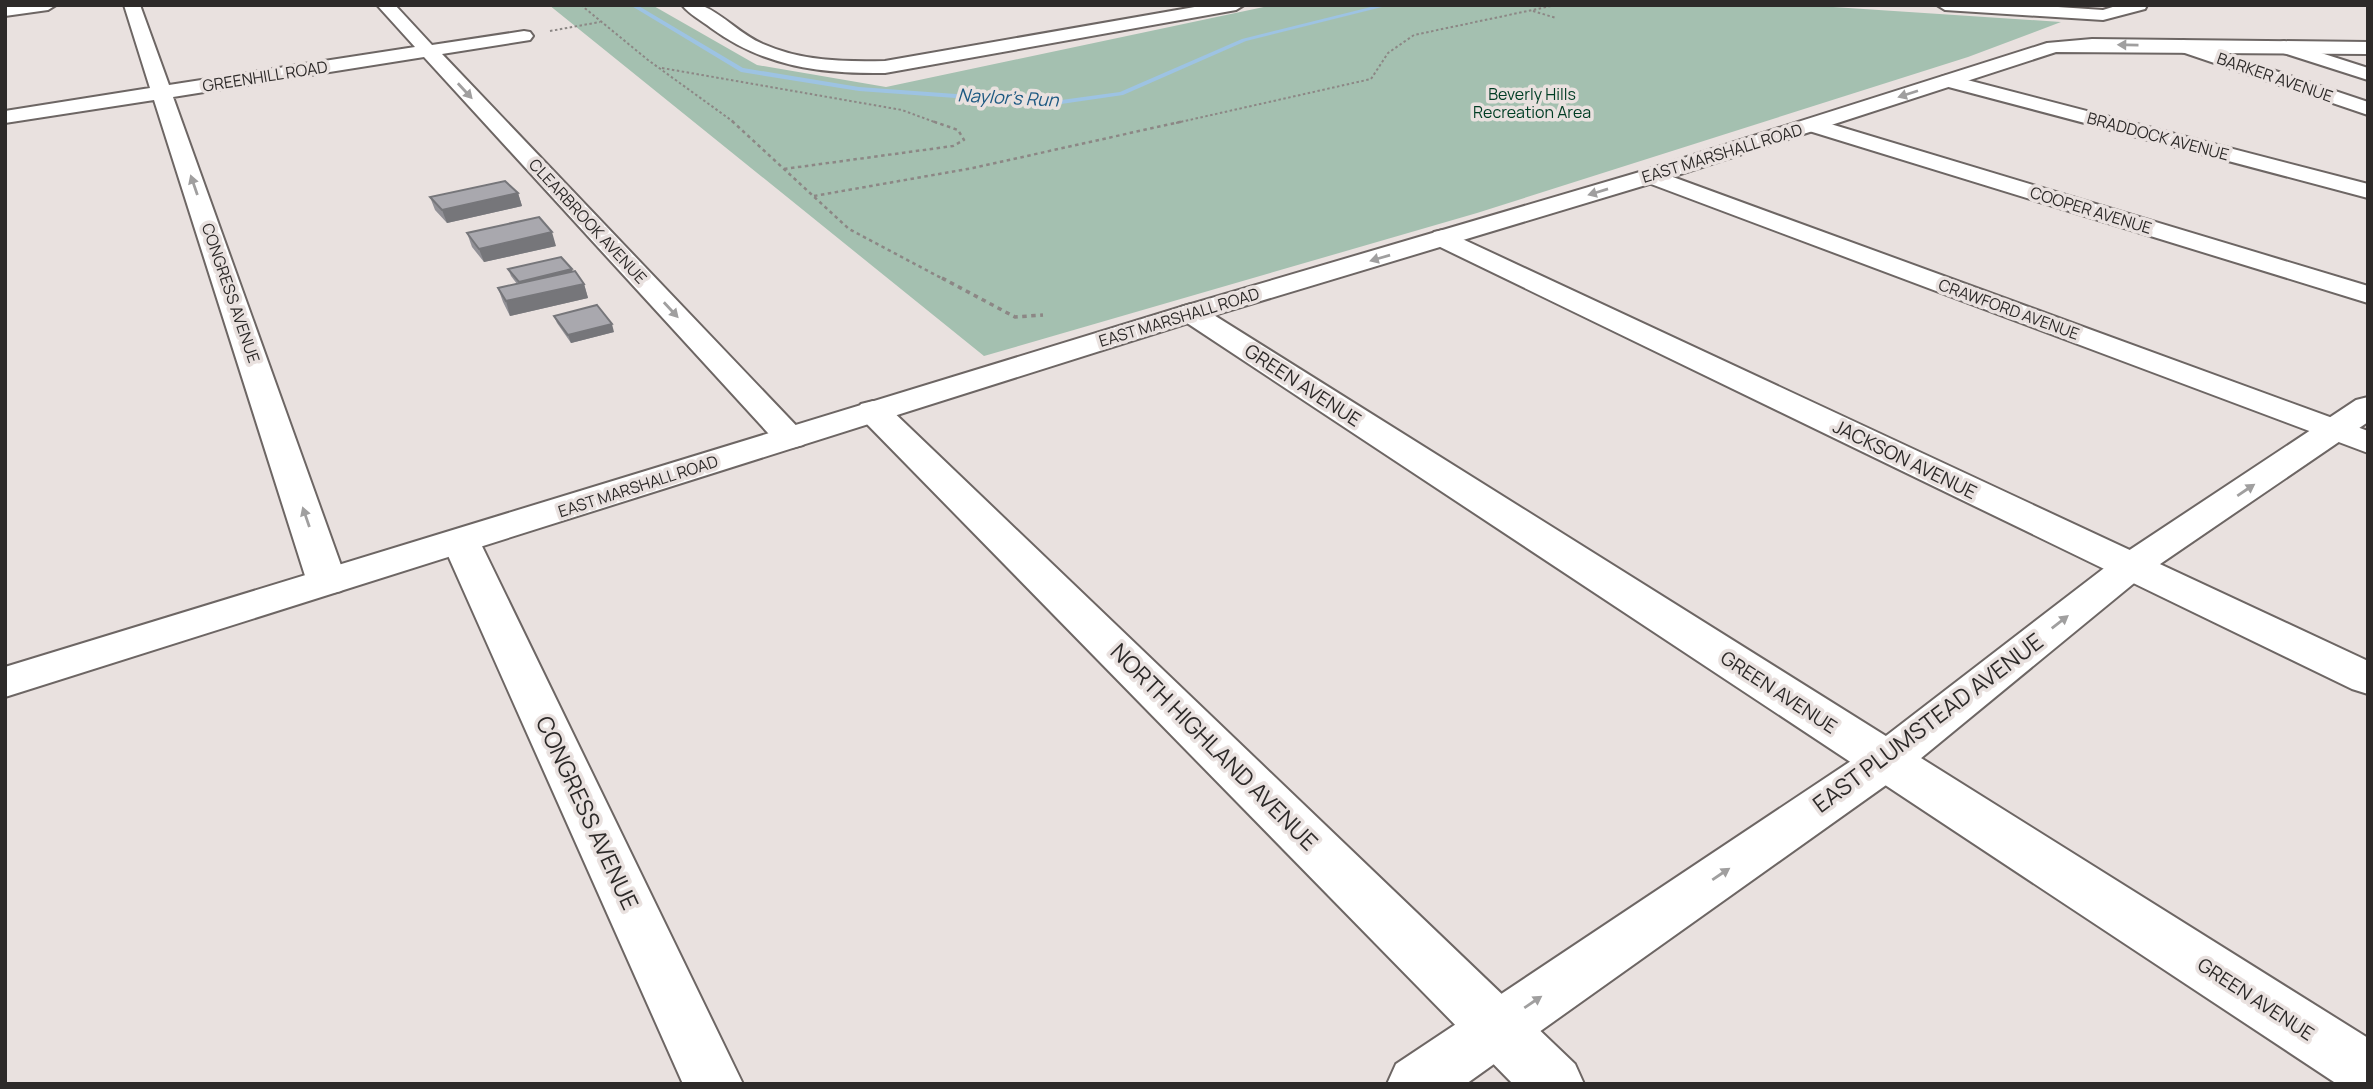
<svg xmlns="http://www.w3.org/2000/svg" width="2373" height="1089" font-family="Manrope,sans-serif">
	<rect width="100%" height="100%" fill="#e9e1df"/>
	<path fill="#a4c0b0" d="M549,5H652L757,65L886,87L1273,5H1803L2061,22L1968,57L1477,213L984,356Z"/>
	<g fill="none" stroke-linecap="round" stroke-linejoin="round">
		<path fill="#9dc3e3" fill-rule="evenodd" d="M630,5H637L743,68L859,87L1054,101L1120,92L1242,39L1379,5H1390L1246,41L1123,95L1054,105L859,91L741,72Z"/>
		<g stroke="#6d6664" stroke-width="4">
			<path id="minor" d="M56,5L48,10L5,16V6Z
				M124,5H140L169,85L415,47L377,5H395L432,45L524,31L530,32L533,36L530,40L442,54L808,438L803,445L791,448L779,445L424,57L173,97L347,582L341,591L327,594L313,591L307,582L154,100L5,123V111L150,88Z
				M682,5C688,5 697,4 703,6C724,15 741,35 763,44C801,61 843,62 885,61L1206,5H1244L1236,10L885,73C822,74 764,67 711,28C702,21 689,14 682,5Z
				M1937,5H2030L2103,10L2119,5H2147L2145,9L2103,20L1945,10Z
				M2183,40L2368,102V115L2176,50L2174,46Z
				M2284,41L2368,68V80L2277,51L2275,47L2277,43Z
				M1948,75L2368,184V198L1941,85L1938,81L1941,77Z
				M1814,119L2368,286V303L1806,130L1803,125L1806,120Z
				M1651,169L2368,431V453L1643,181L1639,176L1643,171Z
				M1443,230L2368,661V694L2352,689L1434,244L1430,238L1434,232Z
				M1191,304L1201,307L2368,1038V1084H2337L1181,319L1176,313L1181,307Z
				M873,401L885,404L1575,1064L1584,1084H1513L861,418L856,411L861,404Z
				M461,530L475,534L480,542L743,1084H683L442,542L447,534Z"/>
		</g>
		<g stroke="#6d6664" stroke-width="4">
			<path id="major" d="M2092,39L2368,42V54L2056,52L1659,181L1201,319L5,697V667L1181,307L1643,171L2047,43Z
				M2368,397V422L2144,575L1903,773L1466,1084H1387L1396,1064L1869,749L2116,559L2356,400Z"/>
		</g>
		<path stroke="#8c8785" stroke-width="2" stroke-dasharray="2.5 2.5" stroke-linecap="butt" d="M581,5L648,60L735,123
			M1533,11L1556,18
			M550,31L600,22
			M662,68L902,110L937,123
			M1176,123L1371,79L1388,53L1414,35L1556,5"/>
		<path stroke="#8c8785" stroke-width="2.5" stroke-dasharray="3.5 3.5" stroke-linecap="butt" d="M732,121L849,229L945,280
			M784,169L953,146L964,140L958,130L932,121
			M814,196L973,168L1184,121"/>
		<path stroke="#8c8785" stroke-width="3.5" stroke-dasharray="4.5 4.5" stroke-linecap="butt" d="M942,278L1015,317L1043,315"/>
		<use href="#minor" fill="#fff" fill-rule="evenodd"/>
		<use href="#major" fill="#fff" fill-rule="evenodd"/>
	</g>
	<path fill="#919096" d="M518,193L522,206L447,223L435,210L430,197Z
		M467,233L556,246L484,262L472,247Z
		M508,269H572V271L584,284L588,298L510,316L503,302L498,288L517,284L511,276Z
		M554,316L614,332L571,343L557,323Z"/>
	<path fill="#76767a" d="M518,193L522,206L447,223L442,210Z
		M552,232L556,246L484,262L479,249Z
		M572,269L574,276L521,289L519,282Z
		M584,284L588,298L510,316L506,301Z
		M612,324L614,332L571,343L568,335Z"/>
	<path fill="#a9a8ae" stroke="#76767a" stroke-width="2" d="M505,181L518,193L442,210L430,197Z
		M539,217L552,232L479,249L467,233Z
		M561,257L572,269L519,282L508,269Z
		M575,271L584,284L506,301L498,288Z
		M597,305L612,324L568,335L554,316Z"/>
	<defs><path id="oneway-solid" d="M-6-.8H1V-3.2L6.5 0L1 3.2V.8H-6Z" transform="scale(1.75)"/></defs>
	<g fill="#a09f9f">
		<use href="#oneway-solid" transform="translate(2128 45) rotate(-179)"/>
		<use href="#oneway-solid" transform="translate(465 91) rotate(47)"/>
		<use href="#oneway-solid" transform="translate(1908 94) rotate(162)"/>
		<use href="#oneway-solid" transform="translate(194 185) rotate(-109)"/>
		<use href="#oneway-solid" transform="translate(1598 192) rotate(163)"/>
		<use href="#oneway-solid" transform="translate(1380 258) rotate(164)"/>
		<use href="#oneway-solid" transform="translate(671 310) rotate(47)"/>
		<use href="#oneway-solid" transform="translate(2246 490) rotate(-34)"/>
		<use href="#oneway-solid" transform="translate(306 517) rotate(-109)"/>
		<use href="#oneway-solid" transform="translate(2060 622) rotate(-38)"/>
		<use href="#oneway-solid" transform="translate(1721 874) rotate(-34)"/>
		<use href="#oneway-solid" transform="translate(1533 1002) rotate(-34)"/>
	</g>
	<g text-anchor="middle" stroke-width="7" stroke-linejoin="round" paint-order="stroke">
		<g font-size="16" fill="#2d2a29" stroke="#e9e1df">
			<text transform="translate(265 76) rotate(-9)" y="6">GREENHILL ROAD</text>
			<text transform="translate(2275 77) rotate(19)" y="6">BARKER AVENUE</text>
			<text transform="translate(2158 136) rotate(15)" y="6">BRADDOCK AVENUE</text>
			<text transform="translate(1722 153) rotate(-17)" y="6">EAST MARSHALL ROAD</text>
			<text transform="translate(2091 210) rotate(17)" y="6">COOPER AVENUE</text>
			<text transform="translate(588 221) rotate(47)" y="6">CLEARBROOK AVENUE</text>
			<text transform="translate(231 293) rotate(71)" y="6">CONGRESS AVENUE</text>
			<text transform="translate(2009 309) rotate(20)" y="6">CRAWFORD AVENUE</text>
			<text transform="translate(1179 317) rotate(-17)" y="6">EAST MARSHALL ROAD</text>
			<text transform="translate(638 486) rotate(-18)" y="6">EAST MARSHALL ROAD</text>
		</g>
		<g font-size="16" fill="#003d24" stroke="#e9e1df">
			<text x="1532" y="100">Beverly Hills<tspan x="1532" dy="18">Recreation Area</tspan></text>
		</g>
		<g font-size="18" font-style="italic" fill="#1d5982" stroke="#e9e1df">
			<text transform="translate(1008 98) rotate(3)" y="6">Naylor's Run</text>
		</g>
		<g font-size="19" fill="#2d2a29" stroke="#e9e1df">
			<text transform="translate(1303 385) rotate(33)" y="7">GREEN AVENUE</text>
			<text transform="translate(1905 459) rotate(26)" y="7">JACKSON AVENUE</text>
			<text transform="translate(1779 692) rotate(33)" y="7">GREEN AVENUE</text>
			<text transform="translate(2256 999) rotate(33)" y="7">GREEN AVENUE</text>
		</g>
		<g font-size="23" fill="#2d2a29" stroke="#e9e1df">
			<text transform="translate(1928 723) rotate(-37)" y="8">EAST PLUMSTEAD AVENUE</text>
			<text transform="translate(1214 747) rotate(45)" y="8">NORTH HIGHLAND AVENUE</text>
			<text transform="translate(587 813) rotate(65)" y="8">CONGRESS AVENUE</text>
		</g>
	</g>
	<rect width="2373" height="1089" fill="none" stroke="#2d2a29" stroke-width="14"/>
</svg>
